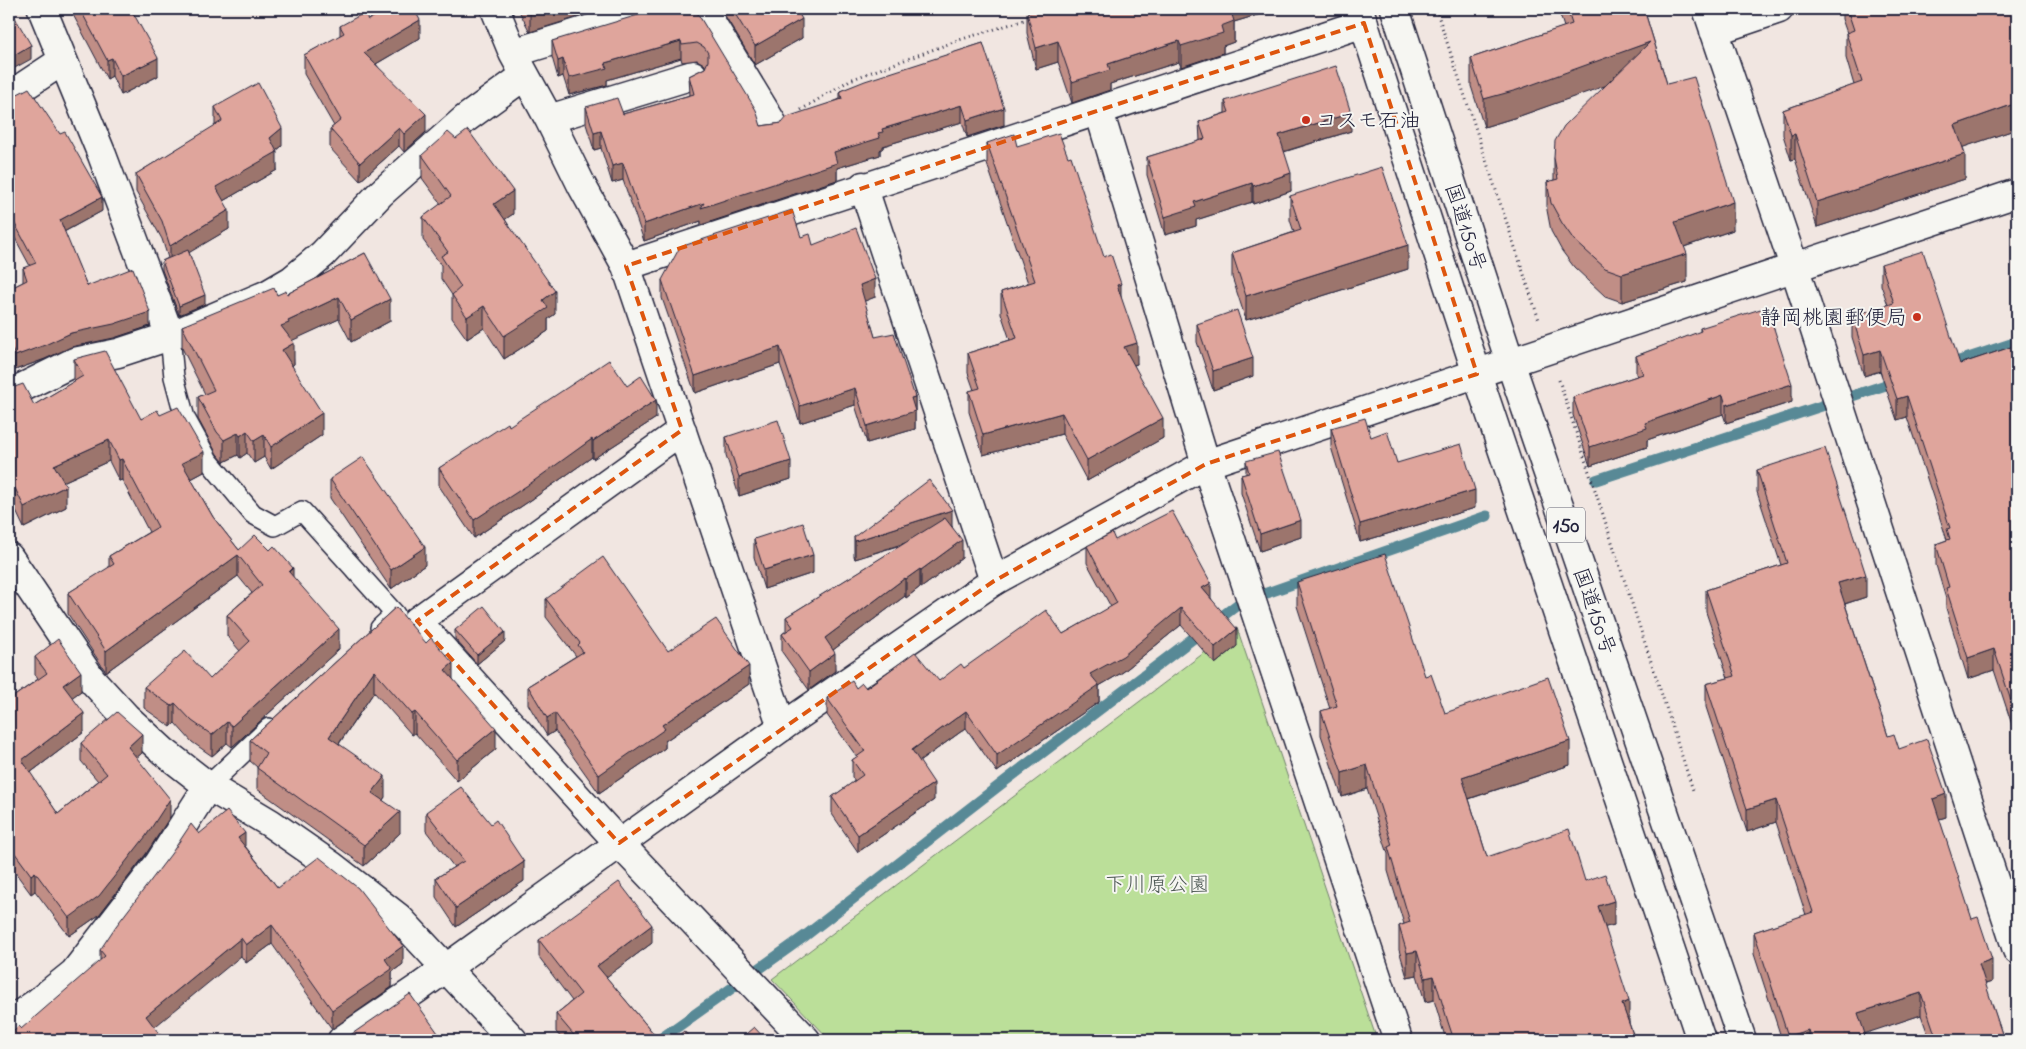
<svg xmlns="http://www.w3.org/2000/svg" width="2026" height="1049" font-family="'Indie Flower','Klee One',sans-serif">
	<rect width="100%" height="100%" fill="#f1e6e1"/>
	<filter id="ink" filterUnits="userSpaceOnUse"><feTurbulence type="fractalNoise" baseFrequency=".02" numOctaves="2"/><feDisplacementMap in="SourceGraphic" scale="10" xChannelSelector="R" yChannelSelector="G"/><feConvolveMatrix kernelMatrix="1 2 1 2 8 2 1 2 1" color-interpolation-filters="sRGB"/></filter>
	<g filter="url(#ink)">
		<path fill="#bbdf99" stroke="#6e806a" d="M1237,628L1377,1040H830L772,979Z"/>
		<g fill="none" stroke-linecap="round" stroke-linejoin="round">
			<path stroke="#598996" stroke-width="11" d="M1944,366L2017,342
				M1596,480L1898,381
				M659,1040L805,936L1005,781L1241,602L1487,516"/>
			<g stroke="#22223b" stroke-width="22">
				<path id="lane" d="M170,336L174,377L185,418L208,460L253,514L275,526L302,511L395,614L380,628
					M208,786L269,728"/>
			</g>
			<g stroke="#22223b" stroke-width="31">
				<path id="street" d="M42,9L102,155L170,336
					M495,9L513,53L549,119L582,186L626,266L782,727
					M703,9L774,126
					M1707,9L1794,266L2017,950
					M1714,31L1779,9
					M513,53L643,13L649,9
					M9,96L62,61
					M1099,111L1206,464L1398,1040
					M549,119L693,75
					M863,186L994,581
					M626,266L1364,23
					M9,394L74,362L118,353L170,336L268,294L292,280L323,254L380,194L465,119L524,76
					M682,430L417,621L619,843L806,1040
					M9,557L92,680L126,717L163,751L208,786L270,823L332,866L399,918L513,1040
					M9,1022L38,1002L74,973L159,863L208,786"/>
			</g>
			<g stroke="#22223b" stroke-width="31">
				<path id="secondary" d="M342,1040L417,989L782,727L994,581L1206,464L2017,193"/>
			</g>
			<g stroke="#22223b" stroke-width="31">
				<path id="highway" d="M1359,9L1477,374L1701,1040
					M1395,9L1510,362L1742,1040"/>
			</g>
			<path stroke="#22223b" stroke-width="3" stroke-dasharray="1 4" stroke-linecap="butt" d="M1436,9L1539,320
				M801,110L850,80L959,40L1031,18
				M1559,380L1694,793"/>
			<use href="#lane" stroke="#f6f6f2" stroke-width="19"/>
			<use href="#street" stroke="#f6f6f2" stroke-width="28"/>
			<use href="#secondary" stroke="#f6f6f2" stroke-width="28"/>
			<use href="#highway" stroke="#f6f6f2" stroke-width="28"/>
		</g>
		<path fill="#c08e86" stroke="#22223b" d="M70,9H131L158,76L121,95L112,76L107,79Z
			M388,9H414L420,38L376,64L426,132L404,152L399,146L360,181L330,148V129L334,126L304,74V55L340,36V26L368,20Z
			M518,9H604L530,32Z
			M695,9L761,126L782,123L840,99V91L983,43L1004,125L967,137L962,122L883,146V148L880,150V155L837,168V180L701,225V221L644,241L623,180L612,183L601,148L594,150L586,124V107L623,114L690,95L689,76L705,68L706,67L704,64L697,60L682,62L681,58L607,80V85L569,95L563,76L558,78L552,57V41Z
			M721,9H796L802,38L755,65Z
			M1039,9H1277L1234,22V42L1223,46V53L1181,67L1179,62L1110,84V90L1072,103L1058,62L1036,69L1027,33V13Z
			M1558,9H1644L1667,84L1733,230L1684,247L1687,282L1622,302L1605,296L1574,267L1562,251L1551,231L1547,210V182L1554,180V158L1605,85L1517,117L1484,127L1471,86V58L1564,27Z
			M1842,9H2017V129L1963,147L1965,179L1817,227L1795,159L1791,160L1783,135V110L1854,85L1846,58V33H1847L1842,19Z
			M9,97L102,211L64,232L87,286L150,326L114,338L71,347L45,359L15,370L9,355V289L23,282V268L30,266L9,227Z
			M1225,101L1351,131L1284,152L1291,191L1253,204L1252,202L1196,220V226L1165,235L1147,175V157L1200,141L1199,122L1225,113Z
			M215,107L282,146L276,151L277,170L223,201L229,229L189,252L205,304L179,315L162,270V261L168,258L162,239L136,192V174L215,126Z
			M987,143L1017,146L1104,257L1121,297L1137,364L1134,365L1163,438L1087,481L1062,434L983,455L969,412V391L974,390L968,373V353L1010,340L1001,313V292L1028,283L987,164Z
			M422,155L513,214L505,219L555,314L548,319V331L504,359L484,328L467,339L452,318V295L441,279V265L423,240V217L441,204L422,178Z
			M1290,196L1408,269L1246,320L1232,277V253L1294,232L1290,220Z
			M801,237L813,245L875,297L864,301L875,337L915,397V429L867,443L855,405L800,423L780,364L695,393L662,298V280Z
			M365,253L390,321L351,342L339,319L292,340L294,364L292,366L322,435L271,469L264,457L254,463L247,453L240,458L238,455L224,462L217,454L198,419V397L205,394L182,348V326L277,295L287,294Z
			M1881,264L1960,364L2017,345V740L1994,670L1968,679L1946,608V599L1936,565V544L1947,540L1907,417L1897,420L1880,371L1864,376L1852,337V316L1888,305L1881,285Z
			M1197,324L1253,376L1213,390L1197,342Z
			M1700,328L1792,402L1726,423L1723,414L1647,440V447L1590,466L1573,415V397L1637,376L1636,374V356L1700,332Z
			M74,359L141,419L160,415L204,472L191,479L213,517L239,550L293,577L339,649L232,747L227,743L212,756L192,742L175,723L171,727L144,708V687L210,679L240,651L227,636V615L252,593L238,576L106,672L68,614V593L109,568V556L149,532L122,480L119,481L109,461L63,482L66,507L24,528L15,509L9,512L34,405L75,381L74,380Z
			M627,386L656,418L593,459L592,457L531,500L474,538L439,486V468L509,426Z
			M1331,428L1371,437L1397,463L1475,508L1360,542L1331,447Z
			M726,437L791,479L739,496L726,455Z
			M1246,461L1301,537L1260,551L1241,493V475L1246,474Z
			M1757,470L1866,597L1845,604L1888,736L1899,749L1946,817L1939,819L1992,982L1985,984L2004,1040H1930L1921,1015L1864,1033L1867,1040H1782L1754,954V932L1806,915L1776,822L1747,832L1706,707V684L1728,678L1706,612V590L1781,565L1757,492Z
			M330,479L425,565L391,589L330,498Z
			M952,526L962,558L921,588L920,587L906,598L905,596L833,650L835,671L809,690L782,652V634L786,631V617L904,544L855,559L854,556V537Z
			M754,539L813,573L764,589L754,557Z
			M1115,540L1211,598L1237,646L1215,664L1181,625L1123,672L1099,686V702L997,772L966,728L919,762L934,800L858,852L832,814V797L855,781L852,777V760L857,757L827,715V698L856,688H866L939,681L964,668L1063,634L1111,607L1087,563V546Z
			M1297,582L1425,676L1445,713L1570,765L1469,799L1487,857L1585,881L1614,925L1605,927L1629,1023L1635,1040H1446L1434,1000L1425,1002L1417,975L1407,977L1399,950V926L1404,924L1388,871V854L1367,789L1342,797L1321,735V711L1330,709L1297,606Z
			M546,599L668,651L749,684L665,741V748L599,793L555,731L547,736L528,704V686L576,656L546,617Z
			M396,607L453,679L496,749L457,781L415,733L412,735L374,692L339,744L385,797L383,800L400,833L364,866L257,789V767L250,761V740Z
			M455,630L505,641L477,664L455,639Z
			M35,657L81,691L72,697L84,732L30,773L58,814L98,781L81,761V743L142,753L136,758L170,817L146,854L99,915L69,936L35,891L31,894L9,864V700L38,679L35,675Z
			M426,812L524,881L456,927L436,897V878L454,867L426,831Z
			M199,834L245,846L278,888L403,964L392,972V987L332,1029L272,944L246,963L241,956L100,960V950Z
			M539,940L652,943L606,977L659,1040H563L556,1032V1014L572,1001L539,957Z"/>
		<path fill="#9c746d" stroke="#22223b" d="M534,9H604L530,32V10Z
			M1228,9H1277L1234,22V42L1223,46V53L1181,67V46L1221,26Z
			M802,19V38L755,65V46Z
			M420,20V38L364,71V53Z
			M681,41V58L607,80V85L569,95V78L605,63Z
			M1058,41V62L1036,69V48Z
			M1179,41V62L1110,84V90L1072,103V82L1108,64Z
			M1650,42V70L1517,117L1484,127V99Z
			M31,45V59L11,70V76L9,77V58Z
			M112,58V76L107,79V60Z
			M158,58V76L121,95V76Z
			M563,59V76L558,78V61Z
			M2017,103V129L1955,150V125Z
			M962,105V122L883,146V148L880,150V155L837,168V180L701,225V221L644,241V224L704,203L834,152L878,133L882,129Z
			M1004,108V125L967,137V120Z
			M1351,113V131L1279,153V135Z
			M426,114V132L404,152V134Z
			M282,128V146L271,155L277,152V170L216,205V187L270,138Z
			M399,128V146L360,181V163Z
			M601,131V148L594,150V133Z
			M1795,134V159L1791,160V135Z
			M1965,154V179L1817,227V202Z
			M623,163V180L612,183V166Z
			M1291,173V191L1253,204V186Z
			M1252,183V202L1196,220V226L1165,235V217L1194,202Z
			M513,191V214L494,227V204Z
			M102,197V211L60,234V220Z
			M1733,202V230L1675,250V222Z
			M229,210V229L170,264V246Z
			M1408,245V269L1246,320V296Z
			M1687,254V282L1622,302V274Z
			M875,279V297L860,303V285Z
			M1121,284V304L1117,285Z
			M555,291V314L548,319V331L504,359V336L543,300Z
			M205,295V304L179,315V306Z
			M339,297V319L289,342L281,326L288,321Z
			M390,299V321L351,342V320Z
			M484,306V328L467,339V317Z
			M150,312V326L114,338L71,347L45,359L15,370V356L71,333Z
			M294,343V364L282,372V350Z
			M1137,343V364L1124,368V347Z
			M780,347V364L695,393V376Z
			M1880,350V371L1864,376V355Z
			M1253,358V376L1213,390V371Z
			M1792,384V402L1726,423V405Z
			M855,388V405L800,423V406Z
			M1723,395V414L1647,440V447L1590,466V447L1645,423Z
			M1907,396V417L1897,420V399Z
			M915,397V429L867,443V426L911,398Z
			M656,400V418L593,459V441Z
			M322,413V435L271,469V447Z
			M1062,413V434L983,455V435Z
			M1163,418V438L1087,481V460Z
			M247,431V453L240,458V436Z
			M238,433V455L224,462V440Z
			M264,435V457L254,463V441Z
			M592,439V457L531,500L474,538V520Z
			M109,440V461L54,486V465Z
			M204,452V472L182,484V463Z
			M122,459V480L119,481V460Z
			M791,461V479L739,496V477Z
			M66,486V507L24,528V507Z
			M15,488V509L9,512V491Z
			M1475,490V508L1360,542V524Z
			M952,510V528L855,559V541Z
			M1301,520V537L1260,551V534Z
			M962,540V558L921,588V570Z
			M425,547V565L391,589V570Z
			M238,555V576L106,672V651Z
			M813,555V573L764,589V570Z
			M293,568V589L289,572Z
			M920,569V587L906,598V579Z
			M1866,575V597L1838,606V583Z
			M905,578V596L825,656V638Z
			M1211,583V599L1202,588Z
			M1181,608V625L1123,672L1099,686V702L997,772V755L1090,674Z
			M339,629V649L232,747V726Z
			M1237,629V646L1215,664V647Z
			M505,632V641L477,664V655Z
			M1994,649V670L1968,679V658Z
			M835,653V671L809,690V672Z
			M453,663V684L445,670Z
			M749,666V684L665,741V748L599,793V775L662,725Z
			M374,671V692L329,758V737Z
			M81,672V691L63,704V685Z
			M175,703V723L171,727V706Z
			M966,711V728L912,767V750Z
			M415,712V733L412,735V714Z
			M84,713V732L22,779V760Z
			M555,713V731L547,736V718Z
			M227,722V743L212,756V735Z
			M496,728V749L457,781V760Z
			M142,734V753L128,765V747Z
			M1570,741V765L1462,801V777Z
			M1367,765V789L1342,797V773Z
			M385,776V797L372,814V793Z
			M934,783V800L858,852V835Z
			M1946,794V817L1933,821V799Z
			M170,799V817L146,854L99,915L69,936V918Z
			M1776,800V822L1747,832V809Z
			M400,812V833L364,866V845Z
			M245,833V851L238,838Z
			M524,862V881L456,927V908Z
			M35,872V891L31,894V875Z
			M1614,901V925L1598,929V906Z
			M272,925V944L246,963V945Z
			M652,925V943L597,984V966Z
			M241,938V956L146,1034V1016Z
			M403,946V964L392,972V987L332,1029V1010L385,959Z
			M1417,951V975L1407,977V953Z
			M1992,959V982L1979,986V964Z
			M1434,976V1000L1425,1002V978Z
			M1921,993V1015L1858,1036V1013Z
			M1629,1001V1025L1622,1004Z
			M1808,1030V1040H1788V1036Z"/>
		<path fill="#dfa59c" stroke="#22223b" d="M9,9H10L31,45L9,58Z
			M80,9H131L158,58L121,76L112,58L107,60Z
			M388,9H414L420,20L364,53L426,114L404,134L399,128L360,163L330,129L341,120L304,55L344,33L340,26L364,13L368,20Z
			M658,9H695L756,110L761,126L782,123L787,117L842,99L840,91L865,81L983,43L1004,108L967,120L962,105L882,129L883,132L878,133L880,138L834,152L837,163L701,208L704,203L644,224L623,163L612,166L601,131L594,133L586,107L617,98L623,114L694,94L689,76L705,68L708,61V53L704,47L697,43L682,45L681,41L605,63L607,68L569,78L563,59L558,61L552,41Z
			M732,9H796L802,19L755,46Z
			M1039,9H1230L1234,21L1221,26L1223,33L1181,46L1179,41L1108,64L1110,70L1072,82L1058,41L1036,48L1027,13Z
			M1567,9H1644L1667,84L1694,77L1733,202L1675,222L1687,254L1622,274L1605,268L1574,240L1562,223L1551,203L1547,182L1558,179L1554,158L1555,141L1564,126L1650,42L1517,90L1484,99L1471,58L1572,24Z
			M1847,9H2017V103L1955,125L1965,154L1817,202L1795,134L1791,135L1783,110L1862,82L1846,33L1854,30Z
			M1336,66L1351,113L1279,135L1291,173L1253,186L1252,183L1194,202L1196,207L1165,217L1147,157L1205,139L1199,122L1229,112L1225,101Z
			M258,83L282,128L270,138L277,152L216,187L229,210L170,246L162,221L136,174L222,121L215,107Z
			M29,88L60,134L65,132L102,197L60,220L87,286L133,268L150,312L114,324L71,333L45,345L15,356L9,342V289L27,280L23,268L36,263L9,213V97L10,98Z
			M468,130L513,191L494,204L555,291L543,300L548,308L504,336L484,306L467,317L452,295L461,287L441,256L448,252L423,217L451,196L422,155L448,132L456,139Z
			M1059,133L1068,157L1071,156L1104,257L1111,254L1121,284L1117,285L1137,343L1124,347L1163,418L1087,460L1062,413L983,435L969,391L980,388L968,353L1017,338L1001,292L1035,281L987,143L1014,134L1017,146Z
			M1382,167L1408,245L1246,296L1232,253L1301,230L1290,196Z
			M792,210L801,237L810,234L813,245L856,228L875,279L860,285L875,337L894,333L915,397L911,398L915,411L867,426L855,388L800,406L780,347L695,376L662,280L680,247Z
			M188,250L205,295L179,306L162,261Z
			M1923,251L1960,364L2017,345V719L1994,649L1968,658L1946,588L1949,587L1936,544L1950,539L1947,529L1950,528L1907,396L1897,399L1880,350L1864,355L1852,316L1894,303L1881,264Z
			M365,253L390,299L351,320L339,297L288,321L289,323L281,326L294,343L282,350L322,413L271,447L264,435L254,441L247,431L240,436L238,433L224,440L217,432L198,397L214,390L182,326L274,288L277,295L286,291L287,294Z
			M1767,307L1792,384L1726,405L1723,395L1645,423L1647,428L1590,447L1573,397L1643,374L1636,356L1701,331L1700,328Z
			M1237,310L1253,358L1213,371L1197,324Z
			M105,351L141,419L157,410L160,415L178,407L204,452L182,463L213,517L239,550L255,535L270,550L274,546L293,568L289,572L339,629L232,726L227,722L212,735L192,721L175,703L171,706L144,687L185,651L210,679L250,641L227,615L262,585L238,555L106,651L68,593L114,564L109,556L158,527L122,459L119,460L109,440L54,465L66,486L24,507L15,488L9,491V389L23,384L34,405L83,376L74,359Z
			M609,360L627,386L641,376L656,400L593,441L592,439L531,483L474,520L439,468L508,423L509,426Z
			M1365,418L1371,437L1387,431L1397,463L1461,444L1475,490L1360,524L1331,428Z
			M778,420L791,461L739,477L726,437Z
			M1825,448L1866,575L1838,583L1888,736L1894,734L1899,749L1927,739L1946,794L1933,799L1972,919L1978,917L1992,959L1979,964L2004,1040H1937L1921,993L1858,1013L1867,1040H1811L1808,1030L1788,1036L1754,932L1813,912L1776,800L1747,809L1726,745L1706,684L1735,676L1706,590L1787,563L1757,470Z
			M1278,452L1301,520L1260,534L1241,475L1249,473L1246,461Z
			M363,457L425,547L391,570L330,479Z
			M929,480L952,510L855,541L854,537Z
			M1172,511L1211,583L1202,588L1237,629L1215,647L1181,608L1123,656L1090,674L1099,685L997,755L966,711L912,750L934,783L858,835L832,797L863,775L852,760L865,751L827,698L852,681L856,688L862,683L866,688L915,652L939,681L961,664L964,668L1046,610L1063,634L1117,603L1087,546L1112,533L1115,540Z
			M945,518L962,540L921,570L920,569L906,579L905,578L825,638L835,653L809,672L782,634L793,627L786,617Z
			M803,523L813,555L764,570L754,539Z
			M1385,554L1425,676L1431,674L1445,713L1548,677L1570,741L1462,777L1487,857L1569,829L1585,881L1605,874L1614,901L1598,906L1629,1001L1622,1004L1635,1040H1454L1448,1022L1434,976L1425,978L1417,951L1407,953L1399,926L1410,922L1388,847L1392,845L1367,765L1342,773L1321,711L1337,706L1297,582Z
			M603,557L668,651L716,619L749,666L662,725L665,729L599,775L555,713L547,718L528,686L583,652L578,645L580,643L546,599Z
			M484,606L505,632L477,655L455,630Z
			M396,607L426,643L431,638L453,663L445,670L496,728L457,760L415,712L412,714L374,671L329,737L385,776L372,793L400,812L364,845L257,768L266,753L250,740Z
			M58,639L81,672L63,685L84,713L22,760L58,814L107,774L81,743L117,712L142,734L128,747L170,799L146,836L99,896L69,918L35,872L31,875L9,845V842L14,838L9,830V700L47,673L35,657Z
			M461,787L491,824L496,820L524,862L456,908L436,878L464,861L426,812Z
			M227,811L245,833L238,838L278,888L319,857L358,888L403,946L385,959L392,969L332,1010L272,925L246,945L241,938L146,1016L164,1040H9V1035L18,1026L21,1029L105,956L100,950L116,926L171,854L191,824L199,834Z
			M619,882L652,925L597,966L659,1040H578L556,1014L581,994L539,940Z
			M410,994L443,1040H352L349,1036Z
			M754,1027L766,1040H739Z
			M684,1031L692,1040H673Z"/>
	</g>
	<path fill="none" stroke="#de560e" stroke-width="4" stroke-dasharray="10 6" stroke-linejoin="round" d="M1364,23L1477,374L1206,464L994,581L619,843L417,621L682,430L626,266Z"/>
	<g fill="#c8321e" stroke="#f6f6f2" stroke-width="2">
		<circle cx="1306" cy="120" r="5"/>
		<circle cx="1917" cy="317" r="5"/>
	</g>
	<g text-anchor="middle" stroke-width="4" stroke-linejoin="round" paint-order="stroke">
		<rect fill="#f6f6f2" stroke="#626272" stroke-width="1" x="1547" y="507.5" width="38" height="35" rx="4"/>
		<g font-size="20" font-weight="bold" fill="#22223b">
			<text x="1566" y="532">150</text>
		</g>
		<g font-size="21" fill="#22223b" stroke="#f6f6f2" text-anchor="start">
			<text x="1316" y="127">コスモ石油</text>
			<text x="1907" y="324" text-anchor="end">静岡桃園郵便局</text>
		</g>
		<g font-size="21" fill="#22223b" stroke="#f6f6f2">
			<text transform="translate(1466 227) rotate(72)" y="7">国道150号</text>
			<text transform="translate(1595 611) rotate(71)" y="7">国道150号</text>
		</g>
		<g font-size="21" fill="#505b57" stroke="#f6f6f2">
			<text x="1157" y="891">下川原公園</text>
		</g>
	</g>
	<rect width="2026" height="1049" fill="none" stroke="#f6f6f2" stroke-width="30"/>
	<rect x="15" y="15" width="1996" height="1019" fill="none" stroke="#22223b" stroke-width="2" filter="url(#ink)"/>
</svg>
